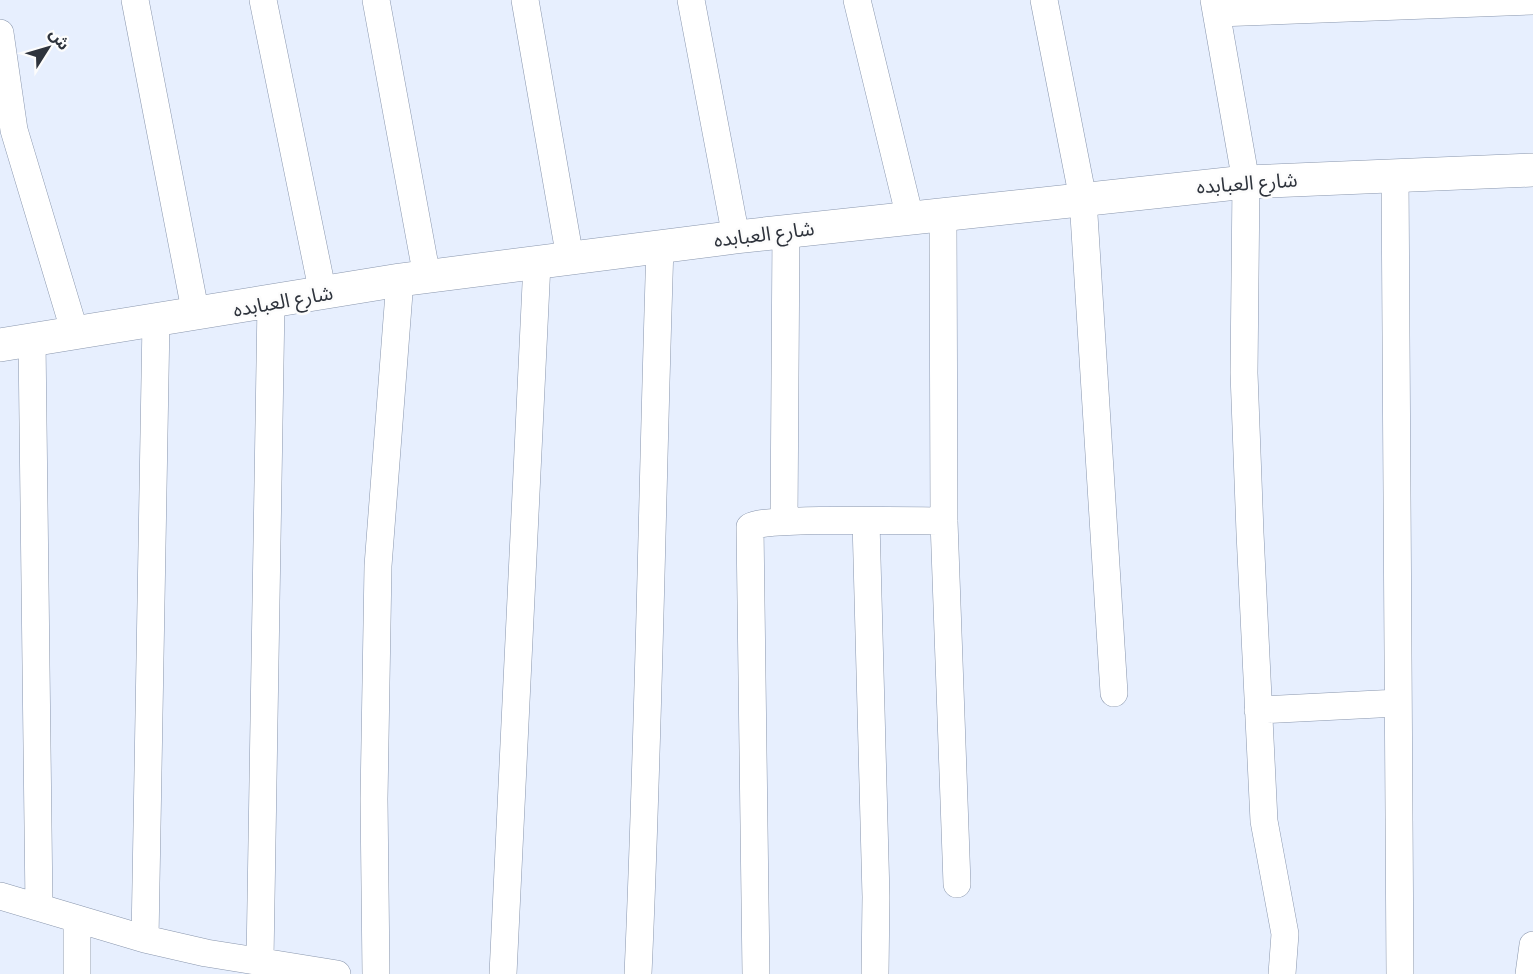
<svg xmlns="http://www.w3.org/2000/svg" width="1533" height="974" font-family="Roboto,'Noto Sans Arabic',sans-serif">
	<rect width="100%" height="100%" fill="#e7effe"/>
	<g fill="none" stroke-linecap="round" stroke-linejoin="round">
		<g stroke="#8996ad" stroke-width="28">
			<path id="street" d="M135,0L196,315
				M263,0L323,294
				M376,0L427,277
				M525,0L570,258
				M691,0L736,237
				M857,0L910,218
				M1044,0L1083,199L1114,693
				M1214,0L1246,182L1244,373L1250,533L1264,821L1285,934L1282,974
				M1218,13L1533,1
				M0,33L14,130L75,333
				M1395,174L1400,974
				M943,215L944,521L957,884
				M32,341L39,907
				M784,521L786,231
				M866,521L876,897L875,974
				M1258,710L1398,703
				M0,896L145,939L206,953L337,974
				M77,919V974
				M145,939L156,321
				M260,960L271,303
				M376,974L374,799L378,566L400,280
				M503,974L537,263
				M638,974C649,732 652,489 660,247
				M756,974L750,527C760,517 918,521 944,521
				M1529,974L1533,945"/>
		</g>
		<g stroke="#8996ad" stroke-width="34">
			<path id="secondary" d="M0,345L400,280L736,237L1246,182L1533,170"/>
		</g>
		<use href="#street" stroke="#fff" stroke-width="27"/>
		<use href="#secondary" stroke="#fff" stroke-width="33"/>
	</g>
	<g text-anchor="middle" stroke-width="5" stroke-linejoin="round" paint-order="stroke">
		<g font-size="20" fill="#2e333c" stroke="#fcfcfc">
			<text transform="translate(1247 183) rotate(-4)" y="7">شارع العبابده</text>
			<text transform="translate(764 234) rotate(-7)" y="7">شارع العبابده</text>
			<text transform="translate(283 301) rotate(-10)" y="7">شارع العبابده</text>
		</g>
	</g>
	<g transform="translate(48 48) rotate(53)" stroke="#fcfcfc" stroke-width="4.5" paint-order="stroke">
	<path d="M0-4.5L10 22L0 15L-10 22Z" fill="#2e333c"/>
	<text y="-9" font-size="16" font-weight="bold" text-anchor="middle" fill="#2e333c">ش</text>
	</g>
</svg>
